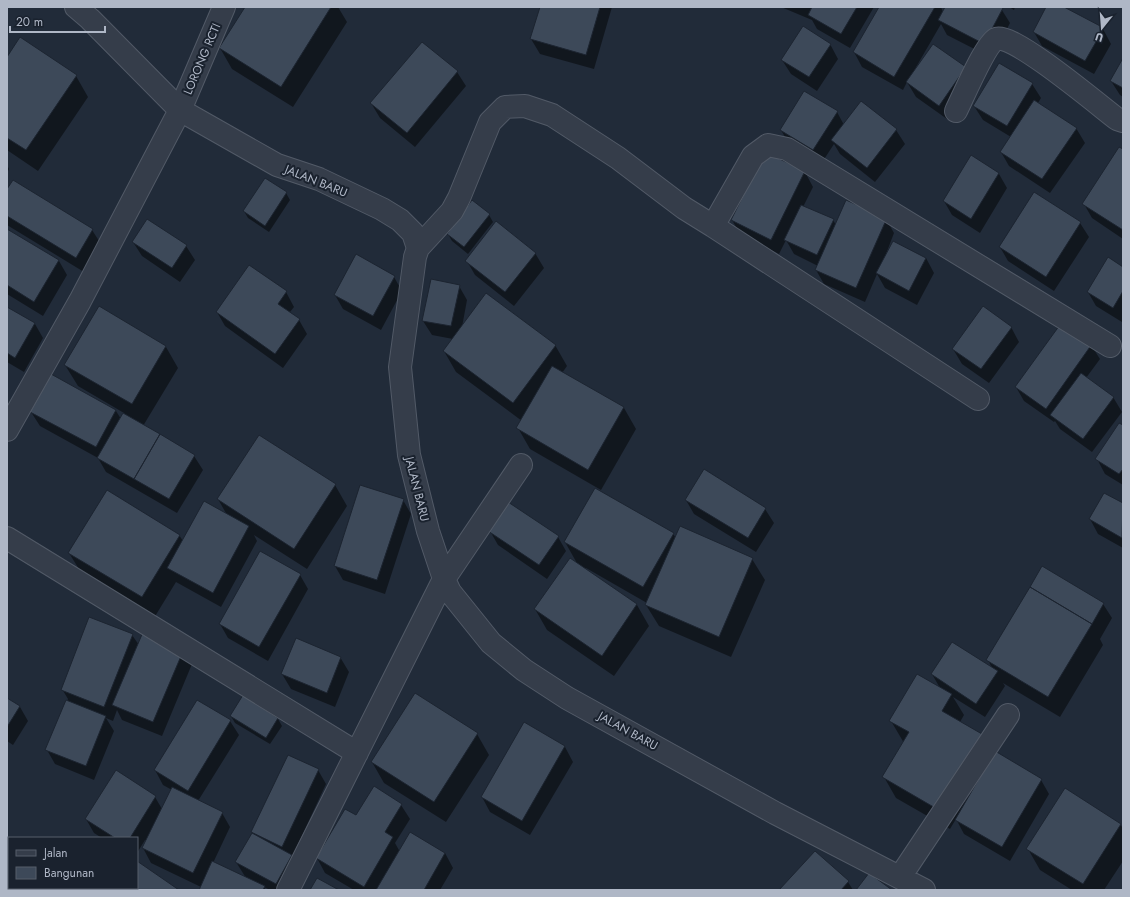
<svg xmlns="http://www.w3.org/2000/svg" width="1130" height="897" font-family="Jost,sans-serif">
	<rect width="100%" height="100%" fill="#212b39"/>
	<path fill="#0007" d="M246,7H338L347,22L293,107L232,69L220,48Z
		M541,7H612L594,69L540,54L531,39Z
		M781,7H874L850,48L817,29L812,20Z
		M880,7H941L943,12L946,7H1000L1010,23L992,58L947,35L941,24L915,69L916,70L934,46L973,82L947,119L916,97L907,82L903,90L862,67L854,52Z
		M1009,7H1015L1014,10Z
		M1047,7H1062L1103,29L1111,44L1094,74L1042,46L1034,32Z
		M830,44L838,59L817,91L791,74L782,60Z
		M7,59L76,76L88,97L38,171L7,150Z
		M1123,60V97L1120,95L1111,81Z
		M457,72L466,86L415,147L380,118L371,103Z
		M1032,84L1041,98L1038,103L1076,128L1085,143L1050,193L1009,166L1001,152L1011,137L983,120L974,106Z
		M837,112L844,125L896,130L905,144L875,182L840,154L834,144L821,164L789,144L781,130Z
		M1123,151V239L1092,218L1084,204Z
		M766,153L805,172L813,187L803,207L833,220L836,225L886,219L894,233L886,254L926,258L934,273L917,305L885,288L877,274L865,302L824,284L816,270L818,266L794,254L786,240L779,254L740,234L732,220Z
		M971,156L999,174L1007,188L980,233L952,215L944,201Z
		M7,165L9,169L7,173Z
		M7,191L92,230L101,244L84,272L7,225Z
		M286,193L290,200L269,232L248,218L244,211Z
		M489,215L493,222L468,254L452,241L448,234Z
		M1080,223L1089,237L1054,291L1008,261L1000,247Z
		M7,230L59,261L67,275L43,316L7,294Z
		M133,242L186,246L195,260L180,282L142,256Z
		M535,253L544,268L514,306L475,275L467,261Z
		M1123,268V319L1122,322L1096,306L1088,292Z
		M394,277L402,291L381,330L343,309L335,295Z
		M459,286L467,300L462,327L555,345L567,366L562,373L624,408L636,429L601,490L530,449L518,428L522,421L456,372L444,351L453,339L432,335L423,321Z
		M286,292L294,307L290,312L299,320L307,334L283,368L225,326L217,312Z
		M7,308L35,324L43,338L24,372L7,362Z
		M1011,327L1019,342L989,383L962,364L953,349Z
		M1091,345L1100,359L1086,378L1113,397L1122,412L1092,452L1060,429L1055,421L1054,422L1024,401L1016,387Z
		M166,347L178,368L143,426L194,456L203,470L177,513L106,472L98,458L40,426L31,412L52,375L116,411L121,419L124,413L78,386L65,365Z
		M1123,427V485L1105,474L1097,459Z
		M259,436L335,485L347,506L307,569L254,535L257,541L221,607L176,582L154,618L82,574L69,553L179,535L183,541L227,515L218,499Z
		M1104,494L1123,505V548L1098,534L1090,519Z
		M403,500L411,514L385,594L343,580L335,566Z
		M686,500L765,509L774,523L756,552L694,514Z
		M490,531L558,537L566,551L547,579L498,545Z
		M673,534L676,538L752,559L765,580L731,657L659,626L646,605L647,603L586,568L585,570L637,605L649,626L614,676L547,630L535,609L578,565L565,542Z
		M300,575L308,589L268,661L228,638L220,624Z
		M1103,604L1112,618L1100,639L1103,645L1060,717L1003,683L1005,686L985,717L953,697L964,715L960,722L981,734L994,756L1041,780L1049,794L1010,861L964,834L956,819L950,829L896,798L884,777L904,743L891,721L940,688L932,674L993,670L988,660Z
		M144,633L192,664L162,736L122,720L117,710L113,721L106,718L114,731L94,780L55,764L47,750L68,699L62,689L132,635L139,645Z
		M340,657L349,672L335,707L291,689L282,674Z
		M7,699L20,707L28,721L13,745L7,741Z
		M197,701L230,721L239,735L198,801L222,813L230,827L213,863L246,878L236,862L252,833L288,756L318,770L326,784L292,857L299,871L289,890H270L264,887L266,890H200L201,887L151,863L143,848L147,841L145,840L137,853V838H102L94,833L86,819L155,797L162,809L172,790L163,785L155,770Z
		M231,716L278,719L282,726L270,744L235,723Z
		M524,724L565,747L573,762L530,835L490,812L482,797Z
		M477,734L489,755L446,822L384,783L372,762Z
		M401,805L410,819L395,843L400,852L445,853L453,868L440,890H354L325,873L317,858Z
		M1121,825L1123,829V861L1104,890H1072L1040,870L1028,849Z
		M137,862L177,890H104L105,888H137Z
		M848,882L853,890H781Z
		M56,888H85L84,890H59Z"/>
	<path fill="#3d4959" stroke="#1c2430" d="M245,7H331L281,87L219,48Z
		M540,7H600L586,55L530,39Z
		M812,7H857L841,34L808,15Z
		M879,7H935L894,77L853,52Z
		M945,7H1002L1003,8L984,44L938,20Z
		M1046,7H1064L1104,28L1085,61L1033,32Z
		M803,26L831,44L809,77L781,60Z
		M20,37L77,75L26,150L7,138V57Z
		M422,42L458,71L407,133L370,103Z
		M933,44L966,67L939,106L906,82Z
		M1123,58V88L1110,81Z
		M999,63L1033,83L1007,126L973,106Z
		M804,91L838,111L813,150L780,130Z
		M1034,100L1077,128L1042,179L1000,152Z
		M861,101L897,129L867,168L831,140Z
		M1119,147L1123,149V230L1082,204Z
		M765,152L805,171L771,240L731,220Z
		M971,155L999,173L971,219L943,201Z
		M265,178L287,192L265,226L243,211Z
		M13,180L93,229L76,258L7,216V189Z
		M1034,192L1081,222L1046,277L999,247Z
		M472,200L490,214L464,247L447,234Z
		M846,200L887,218L856,288L815,270Z
		M801,205L834,219L817,255L784,240Z
		M147,219L187,245L172,268L132,242Z
		M496,221L536,253L505,292L465,261Z
		M7,229L59,260L34,302L7,285Z
		M893,241L926,258L909,291L876,273Z
		M356,254L395,276L373,316L334,295Z
		M1108,257L1123,267V291L1113,308L1087,292Z
		M249,265L287,291L278,304L300,319L275,354L216,312Z
		M431,279L460,285L451,326L422,321Z
		M486,293L556,345L513,403L443,351Z
		M99,306L166,346L132,404L64,365Z
		M983,306L1012,327L981,369L952,349Z
		M7,307L35,323L15,358L7,353Z
		M1062,322L1092,344L1046,409L1015,387Z
		M552,366L624,407L588,470L516,428Z
		M1081,373L1114,397L1083,439L1050,415Z
		M51,374L116,410L96,447L30,412Z
		M123,413L160,434L134,479L97,458Z
		M1119,423L1123,425V469L1119,474L1095,459Z
		M160,434L195,455L169,499L134,479Z
		M259,435L336,484L294,549L217,499Z
		M704,469L766,508L748,538L685,500Z
		M360,485L404,499L377,580L334,566Z
		M595,488L674,533L643,587L564,542Z
		M107,490L180,535L142,597L68,553Z
		M1104,493L1123,503L1122,538L1089,519Z
		M204,501L249,526L213,593L167,568Z
		M508,502L559,536L539,565L488,531Z
		M680,526L753,558L719,637L645,605Z
		M260,551L301,574L259,647L219,624Z
		M570,558L637,604L602,656L534,609Z
		M1042,566L1104,603L1092,624L1030,587Z
		M1030,587L1092,624L1048,697L986,660Z
		M89,617L133,634L104,707L61,690Z
		M143,632L184,649L153,722L112,705Z
		M296,638L341,657L327,693L281,674Z
		M952,642L998,671L976,704L931,674Z
		M917,674L952,694L942,711L982,734L937,809L882,777L909,732L889,721Z
		M415,693L478,733L434,802L371,762Z
		M243,695L278,718L266,738L230,716Z
		M7,698L20,706L7,727Z
		M66,700L106,716L86,766L45,750Z
		M197,700L231,720L188,791L154,770Z
		M524,722L565,746L522,821L481,797Z
		M995,751L1042,779L1002,847L955,820Z
		M288,755L319,769L282,847L251,832Z
		M116,770L156,796L130,838H115L85,819Z
		M374,786L402,804L385,832L393,837L364,887L316,858L345,809L356,815Z
		M172,787L223,812L193,873L142,848Z
		M1065,788L1121,824L1083,884L1026,849Z
		M410,832L445,853L424,890H376Z
		M252,833L292,855L276,884L235,862Z
		M815,851L849,881L841,890H779Z
		M137,861L179,890L102,889L137,888Z
		M212,861L265,886L263,890H199Z
		M869,873L892,890H856Z
		M317,878L339,890H310Z"/>
	<g fill="none" stroke-linecap="round" stroke-linejoin="round">
		<g stroke="#525a67" stroke-width="24">
			<path id="minor" d="M76,7L90,19L180,110L277,165L319,179L382,209L400,220L413,233L418,248L415,257L400,367L409,455L428,531L444,579L450,592L491,643L524,670L567,698L775,813L924,890
				M956,111C963,97 985,45 996,39C1011,31 1101,107 1117,119L1123,121
				M713,226L978,399
				M418,248L452,211L459,198L490,122L505,107L525,106L552,115L618,158L684,208L713,226L753,156L768,145L787,149L1110,346
				M7,430L80,301L180,110L224,7
				M7,538L357,753
				M900,877L1008,715
				M288,890L444,579L521,465"/>
		</g>
		<use href="#minor" stroke="#353d4a" stroke-width="22"/>
	</g>
	<g text-anchor="middle" stroke-width="4" stroke-linejoin="round" paint-order="stroke">
		<g font-size="12" fill="#afb7c6" stroke="#1a222e">
			<text transform="translate(202 59) rotate(-67)" y="4">LORONG RCTI</text>
			<text transform="translate(316 181) rotate(22)" y="4">JALAN BARU</text>
			<text transform="translate(417 489) rotate(76)" y="4">JALAN BARU</text>
			<text transform="translate(628 731) rotate(29)" y="4">JALAN BARU</text>
		</g>
	</g>
	<rect width="1130" height="897" fill="none" stroke="#afb7c6" stroke-width="16"/>
	<rect x="8" y="837" width="130" height="52" fill="#1a222e" stroke="#565e6b"/>
	<rect x="16" y="850" width="20" height="6" fill="#353d4a" stroke="#565e6b"/>
	<text x="44" y="857" font-size="12" fill="#afb7c6">Jalan</text>
	<rect x="16" y="867" width="20" height="12" fill="#3d4959" stroke="#565e6b"/>
	<text x="44" y="877" font-size="12" fill="#afb7c6">Bangunan</text>
	<g transform="translate(1102 28) rotate(197)" stroke="#1a222e" stroke-width="3" paint-order="stroke">
	<path d="M0-3L7 15L0 10L-7 15Z" fill="#afb7c6"/>
	<text y="-6" font-size="11" font-weight="bold" text-anchor="middle" fill="#afb7c6">U</text>
	</g>
	<path d="M10 26v6h95v-6" fill="none" stroke="#afb7c6" stroke-width="2"/>
	<text x="16" y="26" font-size="12" fill="#afb7c6" stroke="#1a222e" stroke-width="3" paint-order="stroke">20 m</text>
</svg>
